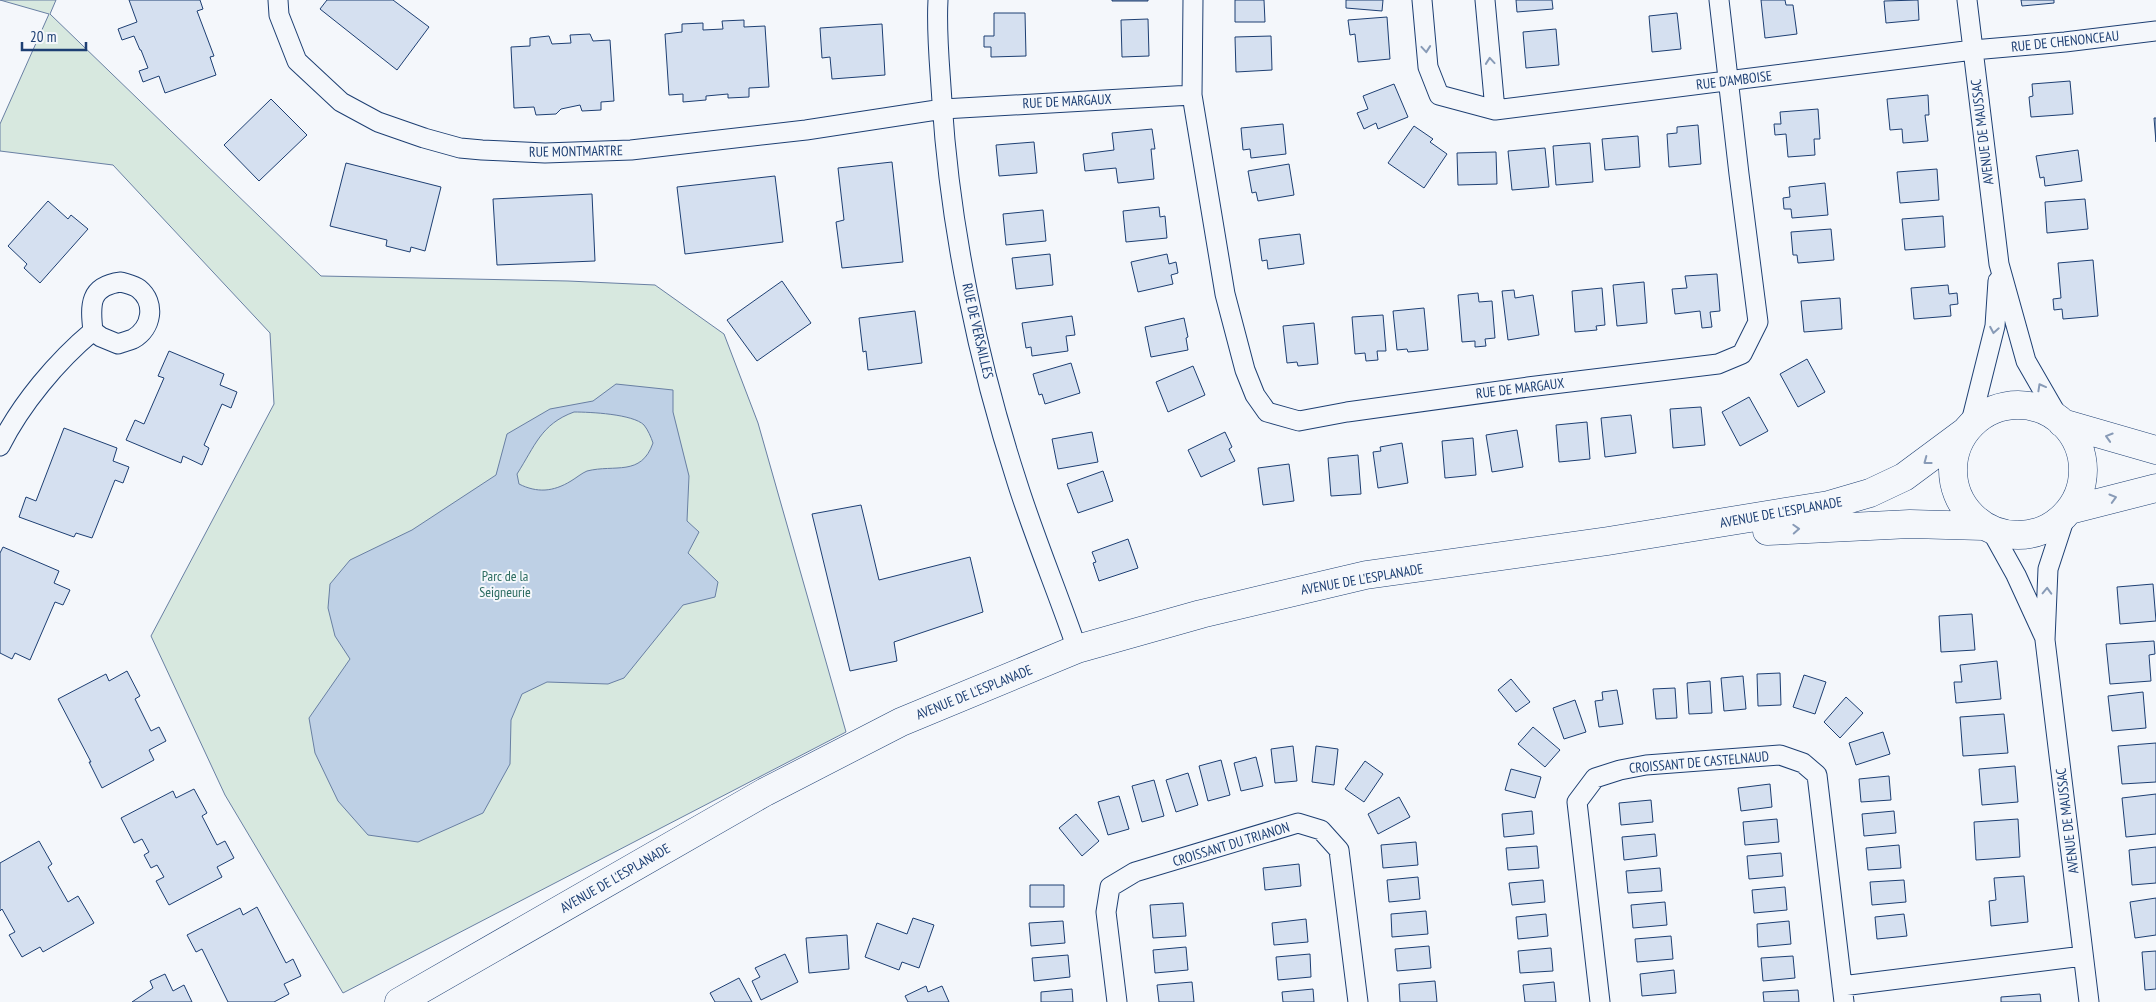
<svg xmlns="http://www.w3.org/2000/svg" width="2156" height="1002" font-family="'PT Sans Narrow',sans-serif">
	<rect width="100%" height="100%" fill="#f4f7fb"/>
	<path fill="#d7e8df" stroke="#687fa3" d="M0,0H56L50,14L321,276L568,281L655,285L724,334L758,423L846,732L343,993L225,795L151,636L274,404L270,333L113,165L0,151V124L49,14Z"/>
	<path fill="#bed0e5" stroke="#687fa3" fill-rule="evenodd" d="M616,384L673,390V412L689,476L687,521L699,532L688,553L718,582L715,597L683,605L624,678L608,684L547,682L522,694L511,720L510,764L483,813L418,842L368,835L338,801L315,753L309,718L350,659L335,636L328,608L330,584L350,560L412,530L496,475L507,434L550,409L593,401ZM574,412C590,412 633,414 644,425C648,430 651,437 653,443C641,477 615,464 587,471C582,473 576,478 571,481C553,492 537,493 519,484L517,474C535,446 541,424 574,412Z"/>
	<path fill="#d5e0f0" stroke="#1d3f73" d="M129,0H200L203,9L197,11L214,56L210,57L216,75L165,93L159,76L143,82L139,71L148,68L141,50H140L134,36L122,40L118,29L137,22Z
		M327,0H393L429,27L397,70L320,9Z
		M1112,0H1148V1H1112Z
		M1235,0H1264L1265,22H1235Z
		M1346,0H1383L1382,11L1346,8Z
		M1516,0H1552L1553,9L1517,12Z
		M1761,0H1785L1786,5H1793L1797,34L1765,38Z
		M1918,0L1919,20L1886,23L1884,1Z
		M2021,0H2054V3L2022,6Z
		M994,13H1025L1026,56L991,57V47H984V36H994Z
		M1677,13L1681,49L1652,52L1649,16Z
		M1387,17L1390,59L1358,62L1355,34L1350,35L1348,20Z
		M1148,19L1149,56L1122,57L1121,20Z
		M744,20V27L765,26L769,87L749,88V97L728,98V94L706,96V100L683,102V94L669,95L665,34L682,32V24L703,23V30L723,29L722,21Z
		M882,24L885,75L832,79L830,57L822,58L820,28Z
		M1556,29L1559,65L1526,68L1523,32Z
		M590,34L593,41L610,40L614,101L601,102V110L582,111L580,105L561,109L556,114L536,115L534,107L514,108L511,47L530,46V38L549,36L552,44L571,43L570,35Z
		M1271,36L1272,70L1236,72L1235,37Z
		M2070,81L2073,114L2031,117L2029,97L2033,96L2032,84Z
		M1394,84L1408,117L1378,129L1376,123L1364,129L1357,113L1368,109L1363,96Z
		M1928,95L1929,115H1925L1928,141L1903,143L1902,129L1890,130L1887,99Z
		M271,99L307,135L259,181L224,145Z
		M1818,109L1820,139H1814L1815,155L1788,157L1786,134L1775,135L1774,124H1781L1780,112Z
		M2154,118H2156V142Z
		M1283,124L1286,154L1251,158L1250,149L1243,150L1241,128Z
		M1698,125L1701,164L1669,167L1667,134L1677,133V127Z
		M1414,126L1433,139L1430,142L1447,154L1424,188L1388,163Z
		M1152,129L1155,149H1151L1154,179L1118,183L1116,168L1085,171L1083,154L1114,150L1112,133Z
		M1638,136L1640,167L1605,170L1602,139Z
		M1034,142L1037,173L999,176L996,145Z
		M1590,143L1593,182L1556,185L1553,146Z
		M1545,148L1549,187L1512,190L1508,151Z
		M2078,150L2082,181L2045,186L2044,177L2040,178L2036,156Z
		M1496,152L1497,184L1458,185L1457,153Z
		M892,162L903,262L842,268L836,222L844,220L838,168Z
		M346,163L441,187L425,251L411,247L410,252L386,246L387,240L330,226Z
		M1289,164L1294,195L1258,201L1256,192L1252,193L1248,171Z
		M1937,169L1939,200L1900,203L1897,172Z
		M775,176L783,242L685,254L677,187Z
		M1825,183L1828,215L1792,218L1791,209H1784L1783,198L1790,197L1789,187Z
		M592,194L595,261L497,265L493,199Z
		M2085,199L2088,229L2047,233L2045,202Z
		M48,201L68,219L71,215L88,229L40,283L24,268L27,264L8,246Z
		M1159,207L1160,217L1165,216L1167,238L1126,242L1123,211Z
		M1043,210L1046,241L1006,245L1003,214Z
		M1943,216L1945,247L1905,250L1902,219Z
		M1831,229L1834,260L1798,263L1797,255H1793L1791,232Z
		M1300,234L1304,264L1268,269L1267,260L1262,261L1259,239Z
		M1050,254L1053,285L1016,289L1012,258Z
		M1167,254L1169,264L1176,262L1178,273L1171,275L1173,284L1138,292L1131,262Z
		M2093,260L2098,316L2063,319L2062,309L2054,310L2053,299L2061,298L2058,263Z
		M1717,274L1720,311L1710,312L1712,327L1702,328L1700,311L1675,314L1672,289L1687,288L1685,276Z
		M782,281L811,323L757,361L727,320Z
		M1644,282L1647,323L1617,326L1613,285Z
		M1948,285L1949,294L1957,293L1958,304L1950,305L1951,316L1914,319L1911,288Z
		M1602,288L1605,325L1596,326L1597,330L1575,332L1572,291Z
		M1514,290L1515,298L1533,295L1539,335L1508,340L1502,291Z
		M1478,293L1479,302L1492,301L1495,338L1485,339L1486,346L1475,347V341L1462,342L1458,295Z
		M1840,298L1842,329L1804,332L1801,301Z
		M1424,308L1428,350L1408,352L1407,349L1397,350L1393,311Z
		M915,311L922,363L868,370L866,351L863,352L859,318Z
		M1383,315L1386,351H1377L1378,360L1366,361L1365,353L1355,354L1352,317Z
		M1072,316L1075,335L1066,336L1068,351L1032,356L1031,347L1026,348L1022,323Z
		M1184,318L1188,337L1186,338L1188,350L1151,357L1145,327Z
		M1314,323L1318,364L1298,366L1297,362L1287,363L1283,326Z
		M169,351L224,374L220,385L237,392L231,408L222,404L204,445L209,448L202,465L183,456L181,463L126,440L135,420L144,424L164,378L158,376Z
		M1807,359L1825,392L1798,407L1780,374Z
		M1071,363L1080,393L1045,404L1042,394L1039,395L1033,374Z
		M1193,366L1205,395L1168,412L1156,382Z
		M1749,397L1768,431L1740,446L1722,412Z
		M1701,407L1705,445L1673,448L1670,409Z
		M1631,415L1636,453L1605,457L1601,418Z
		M1587,422L1590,459L1559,462L1556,425Z
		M64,428L117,448L113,461L129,467L123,483L115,480L92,538L76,533L74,537L19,517L26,497L36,501Z
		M1517,430L1523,467L1492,472L1486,435Z
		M1092,432L1098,462L1058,469L1052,439Z
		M1225,432L1232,447L1229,449L1235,461L1201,477L1188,450Z
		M1473,438L1476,475L1445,478L1442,441Z
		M1402,443L1408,483L1378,488L1373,452L1381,451L1380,447Z
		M1358,455L1361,494L1331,496L1328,458Z
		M1289,464L1294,501L1263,505L1258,468Z
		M1103,471L1113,501L1078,513L1067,484Z
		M861,505L879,580L970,557L983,612L894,642L897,661L850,671L812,514Z
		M1128,539L1138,568L1099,581L1093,563L1096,562L1092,552Z
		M3,547L59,571L54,583L70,590L63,605L55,602L30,660L15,653L12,659L0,653V553Z
		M2153,584L2156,621L2120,624L2117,587Z
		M1972,614L1975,650L1941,652L1939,616Z
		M2154,641L2155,654L2149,655L2151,681L2110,684L2106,644Z
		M1997,661L2001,699L1956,703L1954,682H1962L1960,665Z
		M127,671L140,696L135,699L151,731L159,727L166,741L149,750L154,760L102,788L89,762H91L58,699L106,674L109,681Z
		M1780,673L1781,705L1758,706L1757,674Z
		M1804,675L1826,682L1815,714L1793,707Z
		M1743,676L1746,709L1724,711L1721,678Z
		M1511,679L1530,702L1516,712L1498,690Z
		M1710,681L1712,713L1689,714L1687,683Z
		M1675,688L1677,718L1656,719L1653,689Z
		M1617,690L1623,724L1599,727L1595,701L1603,700L1602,692Z
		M2143,692L2146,728L2112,731L2108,696Z
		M1846,697L1863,713L1840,738L1824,722Z
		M1575,700L1586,732L1564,739L1553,708Z
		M2004,714L2008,753L1963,756L1960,717Z
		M1533,727L1560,750L1545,767L1518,744Z
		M1883,732L1890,754L1856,765L1849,743Z
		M2156,743V782L2122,784L2118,746Z
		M1293,746L1297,781L1275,783L1271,749Z
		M1316,746L1338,749L1334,785L1312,782Z
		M1256,757L1263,786L1241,791L1234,763Z
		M1221,760L1230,795L1208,801L1199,766Z
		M1365,761L1383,774L1364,802L1345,789Z
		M2015,766L2018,802L1982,805L1979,769Z
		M1511,769L1541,777L1535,798L1505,790Z
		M1188,773L1198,805L1176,812L1166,780Z
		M1889,776L1891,800L1861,802L1859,779Z
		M1154,780L1164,816L1142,822L1132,786Z
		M1770,784L1772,807L1741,811L1738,788Z
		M194,789L207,813L202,816L217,845L225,841L234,858L217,867L222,877L169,905L156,881L164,877L157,865L151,868L144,855L149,852L142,839L134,843L121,818L173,791L176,798Z
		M2156,794V834L2126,837L2122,798Z
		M1119,796L1129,829L1108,835L1098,802Z
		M1399,797L1410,817L1378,834L1368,814Z
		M1651,800L1653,822L1621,825L1619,803Z
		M1532,811L1534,834L1504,837L1502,814Z
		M1894,811L1896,833L1864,836L1862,814Z
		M1076,814L1099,841L1082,856L1059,828Z
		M1777,819L1779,842L1745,845L1743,822Z
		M2018,819L2020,857L1976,860L1974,822Z
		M1655,834L1657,856L1624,860L1622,837Z
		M39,841L52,864L48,867L68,902L78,896L94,923L43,952L40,947L22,957L9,935L15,932L2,909L0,911V863Z
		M1416,842L1418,865L1383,868L1381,845Z
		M1899,845L1901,868L1868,870L1866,848Z
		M1537,846L1539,868L1508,870L1506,848Z
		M2156,847V883L2132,885L2129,850Z
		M1781,853L1783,876L1749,879L1747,856Z
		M1299,864L1301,886L1265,890L1263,868Z
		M1660,868L1662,891L1628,893L1626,871Z
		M2024,876L2028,922L1991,926L1989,901L1996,900L1994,878Z
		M1418,877L1420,899L1389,902L1387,880Z
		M1543,880L1545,902L1512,905L1509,883Z
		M1904,880L1906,902L1872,905L1870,882Z
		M1030,885H1064V907H1030Z
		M1785,887L1787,910L1754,913L1752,890Z
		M2156,898V935L2135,938L2130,902Z
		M1665,902L1667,925L1633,928L1631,905Z
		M1183,903L1186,936L1153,938L1150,905Z
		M257,907L286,963L293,959L301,976L284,984L289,994L274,1002H228L202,949L196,952L187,935L240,908L243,915Z
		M1426,911L1428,934L1392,937L1391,914Z
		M1546,914L1548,936L1518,939L1516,917Z
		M1904,914L1907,936L1877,939L1875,917Z
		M913,918L934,925L919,968L902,962L899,970L865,957L877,923L907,934Z
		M1306,919L1308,942L1274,945L1272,923Z
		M1063,921L1065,943L1031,946L1029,923Z
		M1789,921L1791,944L1758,947L1757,924Z
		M847,935L849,969L809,973L806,938Z
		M1671,936L1673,959L1637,962L1635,939Z
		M1429,946L1431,968L1397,971L1395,949Z
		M1186,947L1188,970L1155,973L1153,950Z
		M1551,948L1553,971L1520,973L1518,951Z
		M2156,951V989L2145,990L2142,952Z
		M785,954L798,982L761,1000L752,981L760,977L755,968Z
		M1310,954L1311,977L1278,980L1276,957Z
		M1068,955L1070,977L1034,981L1032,958Z
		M1793,956L1795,978L1763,981L1761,958Z
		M1674,970L1676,993L1642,996L1640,974Z
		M165,974L173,991L184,985L192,1002H132L153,988L150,981Z
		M739,978L752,1002H715L710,993Z
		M1435,981L1437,1002H1400L1399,984Z
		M1192,982L1194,1002H1159L1157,985Z
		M1554,982L1556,1002H1525L1523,985Z
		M926,986L928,992L942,986L949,1002H908L905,996Z
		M1072,989L1073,1002H1041V992Z
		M1313,989L1314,1002H1283L1282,992Z
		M1798,990L1799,1002H1764L1763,992Z
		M2040,994L2041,1002H2001V997Z"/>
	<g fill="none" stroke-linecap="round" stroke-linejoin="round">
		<g stroke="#1d3f73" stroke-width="21">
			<path id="street" d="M278,0L279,15L297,61L341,102L378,122L424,138L460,148L482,150L545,153L631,150L806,130L943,109L1192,95
				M938,0C936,33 940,68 942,102C950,228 978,362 1017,482C1035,539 1058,593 1077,649
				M1193,0L1192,95L1225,294L1245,370L1255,395L1267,412L1299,421L1347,412L1528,387L1718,364L1742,354L1758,322L1739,174L1719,0
				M1422,0L1428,67L1439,95L1495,110L1973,50L2065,42L2156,31
				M1485,0L1495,110
				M1967,0L1999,264L2026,361L2060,420
				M121,282C127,284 134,285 139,289C156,303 152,328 133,339C128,341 122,342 118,344L101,337L93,331C90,305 89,286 121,282Z
				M1970,426L1995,326L1998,281
				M0,446C21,404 57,361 93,331
				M2066,514L2048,569L2045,640L2089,1002
				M1991,530L2016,575L2044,636
				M1842,986L2083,956
				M1117,1002L1106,912L1110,887L1135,872L1298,823L1321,830L1339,850L1358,1002
				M1600,1002L1577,802L1595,778L1620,770L1646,765L1780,755L1803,763L1817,775L1844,1002"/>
		</g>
		<g stroke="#1d3f73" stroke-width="29">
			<path id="secondary" d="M1953 470a65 65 0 1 1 130 0a65 65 0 1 1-130 0Z
				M2062,423L2156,450
				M2070,510L2156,488
				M1767,531L1910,524L1983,526
				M399,1002L765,792L901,722L1077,649L1201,614L1366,575L1608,541L1829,505L1870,493L1904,477L1966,431"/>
		</g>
		<use href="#street" stroke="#f4f7fb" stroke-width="19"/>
		<use href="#secondary" stroke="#f4f7fb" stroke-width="28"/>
	</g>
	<defs><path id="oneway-chevron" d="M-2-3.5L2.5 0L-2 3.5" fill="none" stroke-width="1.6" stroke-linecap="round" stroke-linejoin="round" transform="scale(1.25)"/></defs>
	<g stroke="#889bb7">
		<use href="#oneway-chevron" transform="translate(1426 49) rotate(85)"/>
		<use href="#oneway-chevron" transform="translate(1490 61) rotate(-95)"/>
		<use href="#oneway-chevron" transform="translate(1994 330) rotate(100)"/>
		<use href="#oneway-chevron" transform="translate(2041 387) rotate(-119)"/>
		<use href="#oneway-chevron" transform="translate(2109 437) rotate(-163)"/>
		<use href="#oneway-chevron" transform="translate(1927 461) rotate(143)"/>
		<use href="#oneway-chevron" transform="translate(2113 498) rotate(-16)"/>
		<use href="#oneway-chevron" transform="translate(1796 529) rotate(-3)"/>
		<use href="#oneway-chevron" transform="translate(2047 591) rotate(-88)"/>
	</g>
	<g text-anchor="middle" stroke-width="4" stroke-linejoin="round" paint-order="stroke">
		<g font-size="14" fill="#1d3f73" stroke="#f4f7fb">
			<text transform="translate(2065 41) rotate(-6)" y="5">RUE DE CHENONCEAU</text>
			<text transform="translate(1734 80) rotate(-7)" y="5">RUE D'AMBOISE</text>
			<text transform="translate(1067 101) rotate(-3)" y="5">RUE DE MARGAUX</text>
			<text transform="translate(1982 132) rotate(-97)" y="5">AVENUE DE MAUSSAC</text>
			<text transform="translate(576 151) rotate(-1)" y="5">RUE MONTMARTRE</text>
			<text transform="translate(978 331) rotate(77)" y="5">RUE DE VERSAILLES</text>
			<text transform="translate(1520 388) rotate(-7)" y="5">RUE DE MARGAUX</text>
			<text transform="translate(1781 512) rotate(-10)" y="5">AVENUE DE L'ESPLANADE</text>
			<text transform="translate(1362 579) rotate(-10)" y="5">AVENUE DE L'ESPLANADE</text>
			<text transform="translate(974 692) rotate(-22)" y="5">AVENUE DE L'ESPLANADE</text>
			<text transform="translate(1699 762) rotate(-5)" y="5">CROISSANT DE CASTELNAUD</text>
			<text transform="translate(2067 821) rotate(-97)" y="5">AVENUE DE MAUSSAC</text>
			<text transform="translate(1231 844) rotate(-17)" y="5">CROISSANT DU TRIANON</text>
			<text transform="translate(615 878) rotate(-30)" y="5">AVENUE DE L'ESPLANADE</text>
		</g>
		<g font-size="14" fill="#2c6c60" stroke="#f4f7fb">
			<text x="505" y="581">Parc de la<tspan x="505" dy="16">Seigneurie</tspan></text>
		</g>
	</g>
	<path d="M22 42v8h64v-8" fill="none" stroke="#1d3f73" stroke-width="2.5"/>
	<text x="30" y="42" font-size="15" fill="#1d3f73" stroke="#f4f7fb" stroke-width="4" paint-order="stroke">20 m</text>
</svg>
